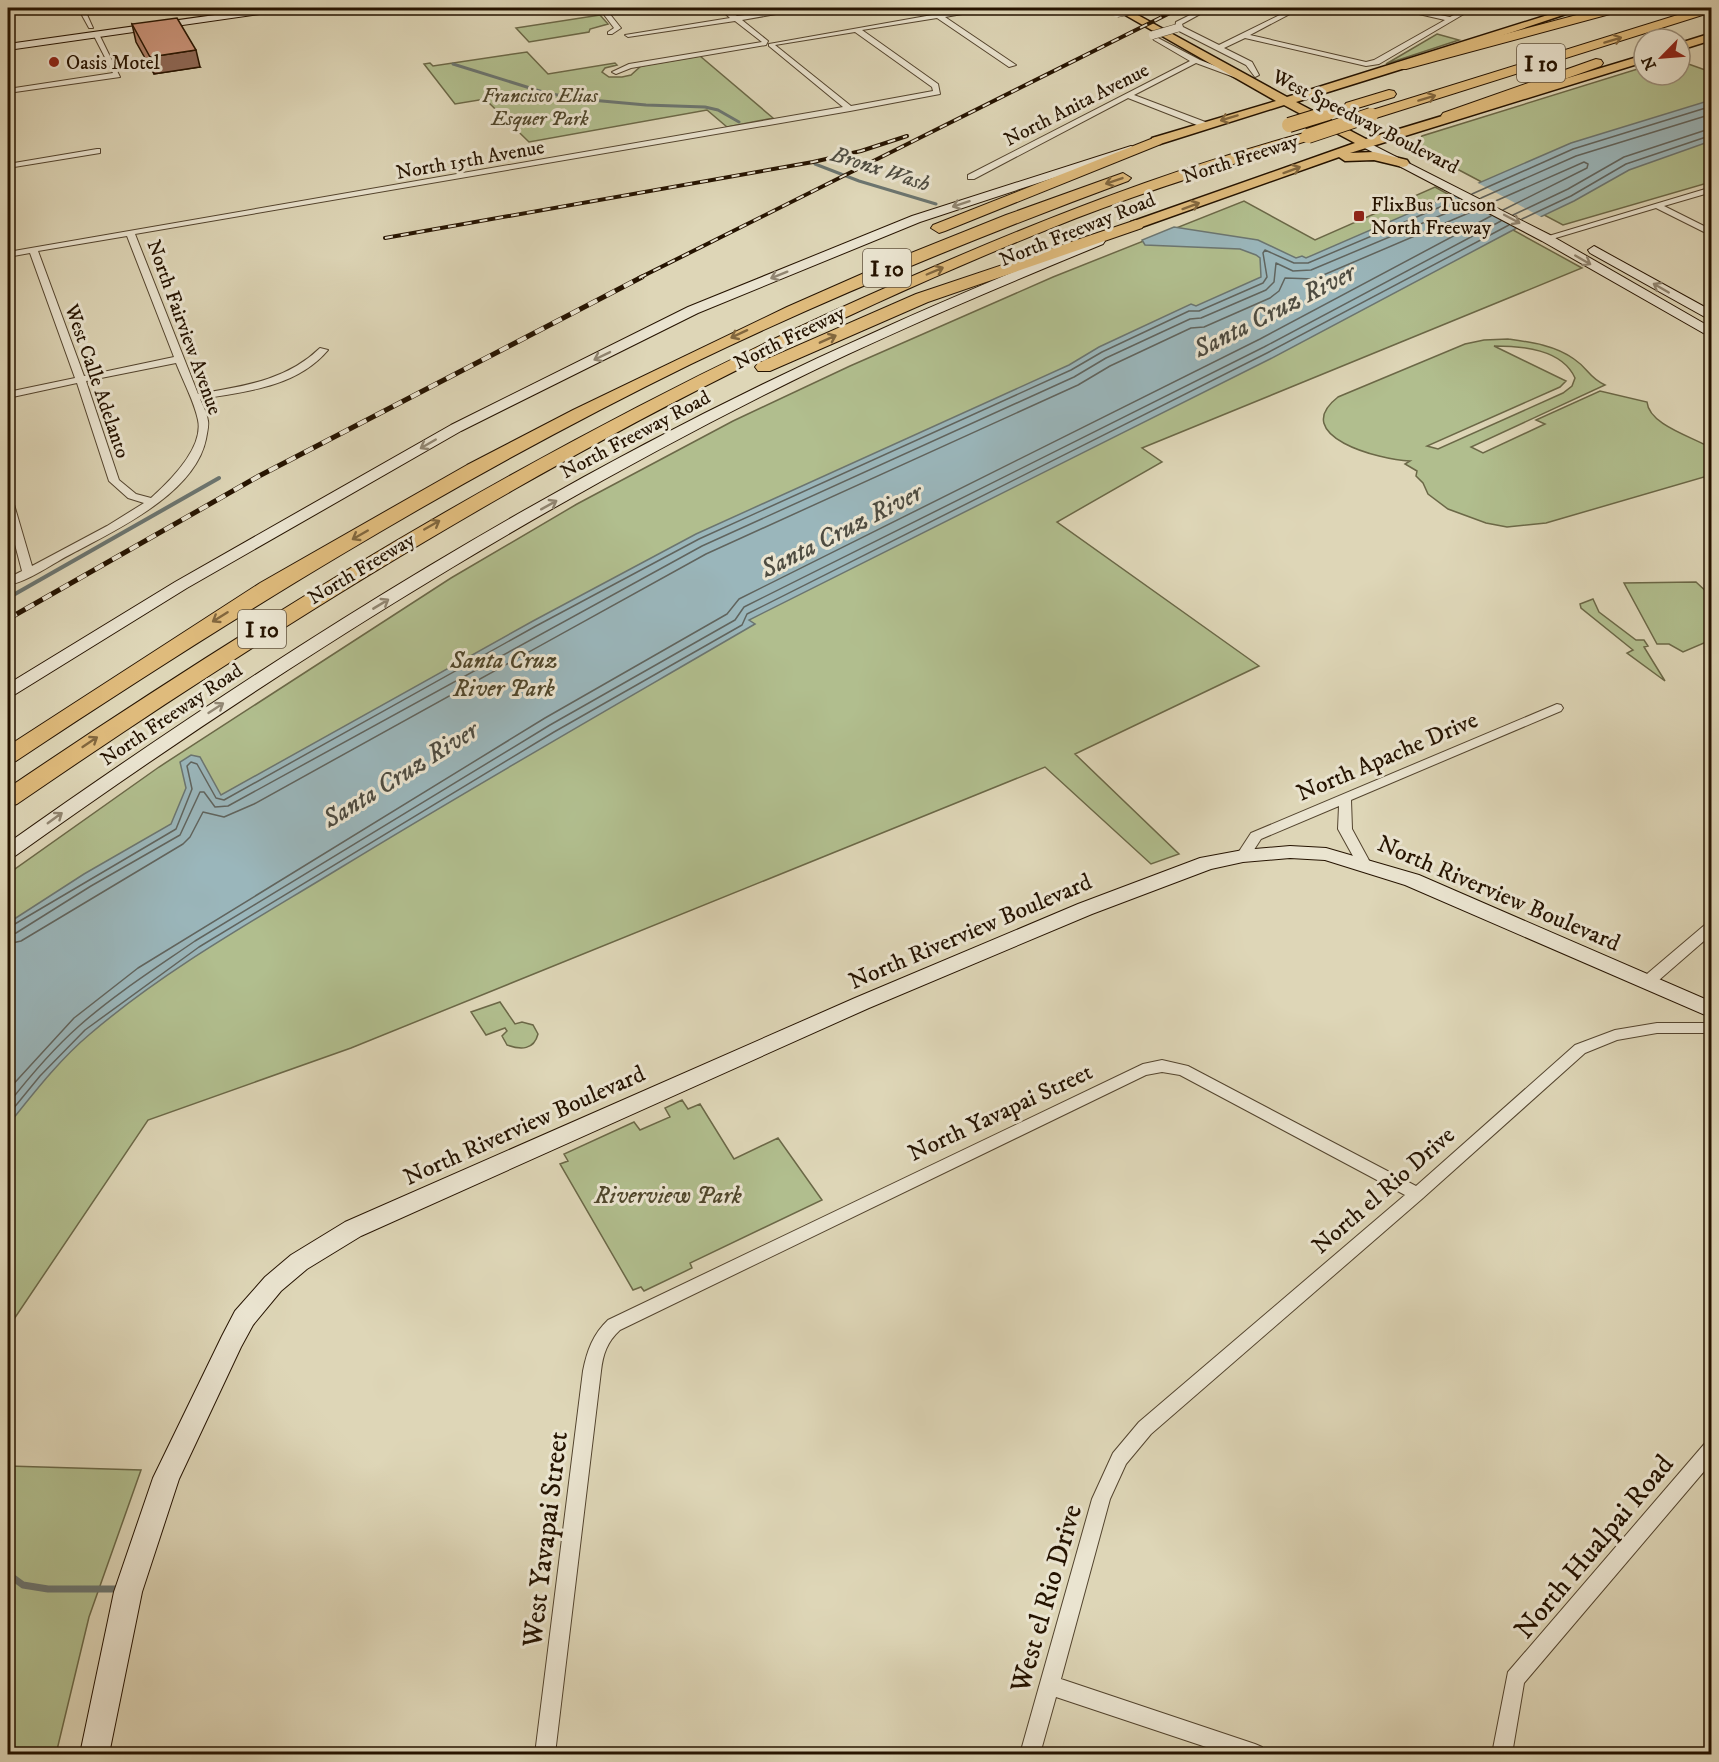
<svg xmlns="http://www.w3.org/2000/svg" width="1719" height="1762" font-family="'IM FELL DW Pica',serif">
	<rect width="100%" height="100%" fill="#ded6b7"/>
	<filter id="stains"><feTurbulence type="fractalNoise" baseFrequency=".00333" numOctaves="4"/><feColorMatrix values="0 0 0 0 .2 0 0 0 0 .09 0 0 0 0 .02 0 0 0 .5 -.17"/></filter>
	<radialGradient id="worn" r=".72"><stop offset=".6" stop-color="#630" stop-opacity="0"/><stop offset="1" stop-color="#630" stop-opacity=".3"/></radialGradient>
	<path fill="#b1be8e" stroke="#6b6847" stroke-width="1.5" fill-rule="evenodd" d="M600,15L608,24L590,29L589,32L529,42L516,28Z
		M1437,34L1459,40L1386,64Z
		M527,52L548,74L615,63L617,65L605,68L602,72L609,77H622L631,75L641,66L700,56L773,118L727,127L707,110L529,142L485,99L455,104L424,64L430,63L433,66Z
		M1680,61L1711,72V182L1563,225L1459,170L1418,143L1422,136L1644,67V75H1680Z
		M1435,187L1582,268L1142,448L1162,462L1057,522L1259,666L1075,754L1179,854L1151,864L1045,767L351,1048L148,1120L8,1328V874L159,767L451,578L577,504L733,421L850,366L1053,277L1244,201L1315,240Z
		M1508,339C1530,342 1555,345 1574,359C1589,369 1588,377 1605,385L1471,447L1483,453L1545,424L1536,420L1600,391L1647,402C1649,425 1693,437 1711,448V475L1546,523L1507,527L1486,523L1448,509L1428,494L1423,483L1416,476L1417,471L1405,464L1410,461C1380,460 1288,436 1338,397L1465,344L1484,340ZM1494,346C1522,346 1562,349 1575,378L1572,386L1563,393L1438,449L1427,446L1560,387L1566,381Z
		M1696,582L1711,596V640L1683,652L1669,644H1657L1624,583Z
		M1593,599L1599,612L1636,640H1644L1648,646L1644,647L1665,681L1627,653L1633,650L1581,608L1580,604Z
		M500,1002L515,1024L522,1022L533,1025L538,1034C534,1050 521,1050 507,1045L502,1036L507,1031L505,1028L486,1035L471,1012Z
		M682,1100L688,1109L700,1104L734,1159L778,1138L822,1200L690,1263L692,1268L644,1291L641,1287L633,1290L560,1164L568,1161L564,1154L634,1122L640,1130L670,1117L665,1108Z
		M8,1466L141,1470L89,1617L56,1754H8Z"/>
	<path fill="#9ab6bb" stroke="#6b7570" stroke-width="1.5" d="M1711,100V141L1629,170L1574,201L1515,229L1270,359L749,620L755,624C616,705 477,784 340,868C255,920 166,969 90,1034C59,1060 33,1094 8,1125V923L84,874L171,824L186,788L180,762L191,755L200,757L221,795L533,621L696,534L1069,365L1099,347L1191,304L1196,306L1261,277L1260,258L1256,255L1240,249L1145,245L1142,240L1174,227L1258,240L1296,258L1302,256L1306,258L1571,143Z"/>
	<path fill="#ded6b7" d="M1476,182L1543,218L1519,230L1451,193Z"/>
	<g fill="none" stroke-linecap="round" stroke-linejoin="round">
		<path stroke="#60645e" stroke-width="1.5" d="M1472,194L1573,149L1712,106
			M1481,198L1576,156L1712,114
			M1491,203L1584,162L1588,164L1587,168L1503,210
			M1513,215L1568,189L1624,157L1712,128
			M1522,219L1571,196L1626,164L1712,135
			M8,928L176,829L192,789L187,766L191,762L197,764L216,798L224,800L536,626L699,539L1071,370L1102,352L1189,311H1199L1263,283L1267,277L1263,253L1265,250L1294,263H1308L1459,199
			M8,935L16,933L91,886L180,835L200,792H204L215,807L228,806L702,546L1074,377L1106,358L1190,319L1201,318L1266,290L1274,282L1276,263L1293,271L1311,270L1468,204
			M8,944L21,941L183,844L190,837L203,812L224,817L254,804L706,554L1078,385L1110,366L1191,328L1204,327L1270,298L1279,291L1285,278L1314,279L1478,209
			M8,1090L74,1018L138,968L545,718L727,614L739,599L1260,339L1491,216
			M8,1104C30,1076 53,1049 79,1026C115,994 156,968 195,941L550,725L735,620L744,607L1264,347L1501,221
			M8,1115L40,1076L85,1030L199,947L554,732L742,625L747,614L1267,353L1509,225"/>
		<path stroke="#6b7570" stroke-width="3" d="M453,64L546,93L580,99L646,105L705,107L718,110L739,122
			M815,164L859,181L936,204"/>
		<path stroke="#6b7570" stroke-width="4" d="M8,598L219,478"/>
		<path stroke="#6b7570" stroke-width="7" d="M8,1574L23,1585L48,1589H117"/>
		<g stroke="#53442e" stroke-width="2">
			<path id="street" d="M78,8H84L93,28H89Z
				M616,8H626L609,13L621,28L612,34H608V32L614,28L602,12Z
				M719,8H726L737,16L797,8H810L742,20L768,41L766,45L631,68L616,74L612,72L629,64L762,42L735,21L628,37L625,35L730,18Z
				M924,8H931L940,13L988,8L985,10L945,17L1016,65L1009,67L937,18L862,30L938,84L940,94L850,111L135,234L198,394C243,386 286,381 320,348L328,350C297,387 245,392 200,399C203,406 207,413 208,421C209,426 207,433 206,439C195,493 118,529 73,553C53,563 30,581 8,585V578L22,571L8,518V498L13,501L32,566L107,526L144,503L128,498L109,481L77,383L8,398V392L75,378L30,253L8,257V252L843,107L769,46V44L932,15ZM855,32L932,87L933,91L851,106L775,45ZM127,236L174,357L84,376L38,251ZM176,363C183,381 194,401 198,420C204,448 169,482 151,498L136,494L119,480L86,381Z
				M1101,8H1109L1120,13L1115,14Z
				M1204,8H1211L1182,24L1183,27L1219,45L1294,8H1301L1250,35L1366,62L1374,60L1445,20L1397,9L1396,8H1406L1450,17L1467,8H1474L1379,64L1366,66L1245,38L1224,48L1252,62L1259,75L1255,77L1246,65L1175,29L1176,22Z
				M96,32L99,34L120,77L8,93V89L113,73L93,34Z
				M1151,34H1155L1158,38L1200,60L1246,78L1242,80L1196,63L1134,95L1208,123V127H1202L1128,98L974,179H968V175L1190,61L1154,40Z
				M97,149H100V153L8,168V164Z
				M1712,187V192L1664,206L1712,230V236L1656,208L1549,240L1542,238Z
				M1557,704L1561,705L1563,708L1561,711L1351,800L1352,829L1371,864L1369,867H1359L1338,829L1339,806L1261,839L1248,859H1238L1236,856L1251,833Z
				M1712,921V934L1651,987H1641L1639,983L1641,979L1707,923Z
				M1657,1023H1712V1033H1657L1617,1040L1585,1053L1423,1198L1151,1434L1126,1464L1110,1499L1061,1679L1255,1744L1262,1747L1265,1754H1227L1056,1697L1040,1754H1020L1092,1499L1113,1453L1139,1422L1405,1195L1180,1075L1162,1072L1146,1075L620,1330C607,1342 603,1354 601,1371L555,1754H535L583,1371C587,1351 593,1334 608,1320L1143,1064L1162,1060L1188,1066L1416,1186L1575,1045L1615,1030Z
				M1712,1440V1462L1524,1683L1512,1754H1492L1508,1672L1706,1442Z"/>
		</g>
		<g stroke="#251300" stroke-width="2">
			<path id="secondary" d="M264,8H286L281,11L8,50V44Z
				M1365,141L1550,235L1712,328V338L1542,241L1361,146L1359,144Z
				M1131,146L1137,149L1135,151L920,222L698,313L461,431L187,588L14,695L8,696V684L175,582L451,425L688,307L912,216Z
				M1099,237L1103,238L1105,241L1103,244C999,287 894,331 792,381C519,516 263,679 15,856L8,858V843C281,650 567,469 873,333C923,310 973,289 1023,268C1048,258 1073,245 1099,237Z
				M1594,246L1712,311V321L1590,253L1588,250Z
				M1290,846L1326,848L1419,875L1712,1002V1018L1405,885L1325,860L1290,858L1243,862L1211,869L1092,914L869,1008L361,1236L307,1269L281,1291L253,1325L241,1347L179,1479L142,1592L109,1754H80L114,1592L153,1478L222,1336L235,1311L265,1277L291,1255L345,1222L855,998L1078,904L1200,858L1243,850Z"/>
		</g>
		<g stroke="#251300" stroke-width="3">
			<path id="primary" d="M1113,8H1125L1287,97L1570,8H1584L1405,68L1296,102L1366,139L1644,55V62L1350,153L1374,152L1407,160L1409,163L1407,166L1403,167L1374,160L1345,161L1339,157L1136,229L1129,225L1131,222L1355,143L1284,105L1160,144H1152V138L1276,101Z
				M1712,33V40L1680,50V43Z"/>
		</g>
		<g stroke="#251300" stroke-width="2">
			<path id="highway" d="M1603,8H1622L1621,11L1406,69H1396L1394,66L1396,63Z
				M1700,8H1712V12L1376,118H1366L1364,115L1366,112Z
				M1596,59L1601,60L1603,63L1601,66L1453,119H1443L1441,116L1443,113Z
				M1389,90L1394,91L1396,94L1394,97L1351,110L1344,106L1346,103Z
				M1308,132L1315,136L1313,139C1224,167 1135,194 1049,229C680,377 343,580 17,804L8,807V788C295,594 582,420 901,281C1033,223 1168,169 1308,132Z
				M1156,137L1161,138L1163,141L1161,144L945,231L939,233L931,228L933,225Z
				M1123,173L1131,178L1128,181C980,236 834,295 691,364C456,479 234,616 16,761L8,763V746L260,583L467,465L573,410L787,307L896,259L1006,215Z
				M1136,220L1144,225L1142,228L928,302L770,371H758L755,367L758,363L916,294Z"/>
		</g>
		<use href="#street" fill="#eae4d0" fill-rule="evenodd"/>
		<use href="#secondary" fill="#eae4d0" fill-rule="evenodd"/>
		<use href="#primary" fill="#dfbb7c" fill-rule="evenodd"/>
		<use href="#highway" fill="#dfbb7c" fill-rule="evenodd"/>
		<g stroke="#251300" stroke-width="4">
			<path id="rail-far1" d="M385,238L813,162L861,151L907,136
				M639,278L1180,8"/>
		</g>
		<g stroke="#251300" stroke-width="5">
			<path id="rail" d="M8,619L259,476L642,277"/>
		</g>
		<use href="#rail-far1" stroke="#eae4d0" stroke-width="2" stroke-dasharray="8" stroke-linecap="butt"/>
		<use href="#rail" stroke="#eae4d0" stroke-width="4" stroke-dasharray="10" stroke-linecap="butt"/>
		<g stroke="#53442e" stroke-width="9" stroke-linecap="butt">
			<path id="street-bridge" d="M1117,13L1143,8
				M1153,35L1177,28"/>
		</g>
		<g stroke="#251300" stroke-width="16" stroke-linecap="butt">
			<path id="highway-bridge" d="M1289,125L1328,113
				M1308,136L1371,115"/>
		</g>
		<use href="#street-bridge" stroke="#eae4d0" stroke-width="8"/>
		<use href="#highway-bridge" stroke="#dfbb7c" stroke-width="14"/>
	</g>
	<path fill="#b1826c" stroke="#251300" stroke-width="1.5" d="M132,24L200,67L154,74L136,42Z"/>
	<path fill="#906a58" stroke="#251300" stroke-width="1.5" d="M168,8H183L169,10Z
		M196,50L200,67L154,74L150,57Z"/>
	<path fill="#ce977e" stroke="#251300" stroke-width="1.5" d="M177,18L196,50L150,57L132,24Z"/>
	<defs><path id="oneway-shaft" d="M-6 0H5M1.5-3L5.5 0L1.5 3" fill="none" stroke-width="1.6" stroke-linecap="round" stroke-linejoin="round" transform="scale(1.5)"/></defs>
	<g stroke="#82673e">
		<use href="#oneway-shaft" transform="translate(1613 40) rotate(-17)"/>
		<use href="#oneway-shaft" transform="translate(1427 98) rotate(-17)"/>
		<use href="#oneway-shaft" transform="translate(1229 118) rotate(163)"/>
		<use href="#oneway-shaft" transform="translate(1292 170) rotate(-20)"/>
		<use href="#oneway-shaft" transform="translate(1114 181) rotate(161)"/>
		<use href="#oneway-shaft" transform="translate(1191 206) rotate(-20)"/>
		<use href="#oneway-shaft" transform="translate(935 271) rotate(-23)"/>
		<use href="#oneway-shaft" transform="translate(739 334) rotate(155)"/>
		<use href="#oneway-shaft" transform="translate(828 339) rotate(-24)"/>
		<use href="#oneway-shaft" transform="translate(432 525) rotate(-30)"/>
		<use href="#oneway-shaft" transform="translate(360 535) rotate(150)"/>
		<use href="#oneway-shaft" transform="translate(220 617) rotate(148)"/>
		<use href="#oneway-shaft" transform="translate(90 742) rotate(-34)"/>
	</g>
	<g stroke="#918672">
		<use href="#oneway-shaft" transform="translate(961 204) rotate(162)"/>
		<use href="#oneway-shaft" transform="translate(1512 219) rotate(28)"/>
		<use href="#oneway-shaft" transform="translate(1583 260) rotate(30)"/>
		<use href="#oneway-shaft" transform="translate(779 275) rotate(158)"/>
		<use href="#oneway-shaft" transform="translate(1661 288) rotate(-150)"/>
		<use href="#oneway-shaft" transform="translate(602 356) rotate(154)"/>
		<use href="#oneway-shaft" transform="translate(428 444) rotate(150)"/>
		<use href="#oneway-shaft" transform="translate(549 505) rotate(-29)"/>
		<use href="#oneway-shaft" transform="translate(381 604) rotate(-31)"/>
		<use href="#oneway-shaft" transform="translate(216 708) rotate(-33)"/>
		<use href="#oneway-shaft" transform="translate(55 818) rotate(-36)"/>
	</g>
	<g fill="#8f2418" stroke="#eae4d0" stroke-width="2">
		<circle cx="54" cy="62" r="6"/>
		<rect x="1353" y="210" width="12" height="12" rx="3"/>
	</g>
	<g text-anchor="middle" stroke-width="6" stroke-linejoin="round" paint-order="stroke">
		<g font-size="20" fill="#251300" stroke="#eae4d0" text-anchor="start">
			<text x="66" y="69">Oasis Motel</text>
			<text x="1371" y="211">FlixBus Tucson<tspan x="1371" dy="23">North Freeway</tspan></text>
		</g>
		<g font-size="20" font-style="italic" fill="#4f462b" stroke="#eae4d0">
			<text x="540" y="102">Francisco Elias<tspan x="540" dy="23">Esquer Park</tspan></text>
		</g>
		<g font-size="20" fill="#251300" stroke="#eae4d0">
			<text transform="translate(1076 104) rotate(-27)" y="7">North Anita Avenue</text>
			<text transform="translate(1366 121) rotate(27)" y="7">West Speedway Boulevard</text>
			<text transform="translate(1240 158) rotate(-18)" y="7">North Freeway</text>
			<text transform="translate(470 159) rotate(-10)" y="7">North 15th Avenue</text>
			<text transform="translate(1077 229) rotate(-22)" y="7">North Freeway Road</text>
			<text transform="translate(185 327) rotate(70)" y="7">North Fairview Avenue</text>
			<text transform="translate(789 337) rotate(-26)" y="7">North Freeway</text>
			<text transform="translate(98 381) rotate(71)" y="7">West Calle Adelanto</text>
			<text transform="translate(635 434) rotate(-28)" y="7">North Freeway Road</text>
			<text transform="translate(361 568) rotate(-31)" y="7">North Freeway</text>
			<text transform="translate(171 714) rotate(-34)" y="7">North Freeway Road</text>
		</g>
		<g fill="#eae4d0" stroke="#60523e" stroke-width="1.5">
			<rect x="1517" y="44" width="48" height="38" rx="4.5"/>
			<rect x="863" y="249" width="48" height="38" rx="4.5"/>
			<rect x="238" y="610" width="48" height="38" rx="4.5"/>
		</g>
		<g font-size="22" font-weight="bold" fill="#251300">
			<text x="1541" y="71">I 10</text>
			<text x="887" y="276">I 10</text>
			<text x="262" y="637">I 10</text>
		</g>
		<g font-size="22" font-style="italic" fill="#4e4c41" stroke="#eae4d0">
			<text transform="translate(881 168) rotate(18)" y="8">Bronx Wash</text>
		</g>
		<g font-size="24" font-style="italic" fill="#4f462b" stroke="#eae4d0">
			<text x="504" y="668">Santa Cruz<tspan x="504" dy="28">River Park</tspan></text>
			<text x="668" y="1203">Riverview Park</text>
		</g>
		<g font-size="24" fill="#251300" stroke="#eae4d0">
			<text transform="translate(1387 756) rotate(-23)" y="8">North Apache Drive</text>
			<text transform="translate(1499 893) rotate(23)" y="8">North Riverview Boulevard</text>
			<text transform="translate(970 931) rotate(-23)" y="8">North Riverview Boulevard</text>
			<text transform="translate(1000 1112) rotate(-25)" y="8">North Yavapai Street</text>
			<text transform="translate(524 1125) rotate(-24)" y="8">North Riverview Boulevard</text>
			<text transform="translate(1383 1190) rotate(-41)" y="8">North el Rio Drive</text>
		</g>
		<g font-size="26" font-style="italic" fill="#4e4c41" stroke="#eae4d0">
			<text transform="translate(1274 310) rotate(-27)" y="9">Santa Cruz River</text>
			<text transform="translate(841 530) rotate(-27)" y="9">Santa Cruz River</text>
			<text transform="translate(400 774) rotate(-32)" y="9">Santa Cruz River</text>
		</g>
		<g font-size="28" fill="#251300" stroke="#eae4d0">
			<text transform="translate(544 1539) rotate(-83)" y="10">West Yavapai Street</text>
			<text transform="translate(1593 1546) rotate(-50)" y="10">North Hualpai Road</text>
			<text transform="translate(1045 1598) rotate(-74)" y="10">West el Rio Drive</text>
		</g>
	</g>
	<rect width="1719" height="1762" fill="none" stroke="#ded6b7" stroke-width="30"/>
	<rect x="9" y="9" width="1701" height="1744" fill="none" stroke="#251300" stroke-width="3"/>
	<rect x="15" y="15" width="1689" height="1732" fill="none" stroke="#251300" stroke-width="1.5"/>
	<g transform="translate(1662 57) rotate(245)"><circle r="28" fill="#eae4d0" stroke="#9b907d" stroke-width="1.5"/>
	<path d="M0-4.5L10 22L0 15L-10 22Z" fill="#8f2418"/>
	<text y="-9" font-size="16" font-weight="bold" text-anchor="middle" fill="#251300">N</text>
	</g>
	<rect width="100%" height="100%" filter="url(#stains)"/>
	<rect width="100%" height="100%" fill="url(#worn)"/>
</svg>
